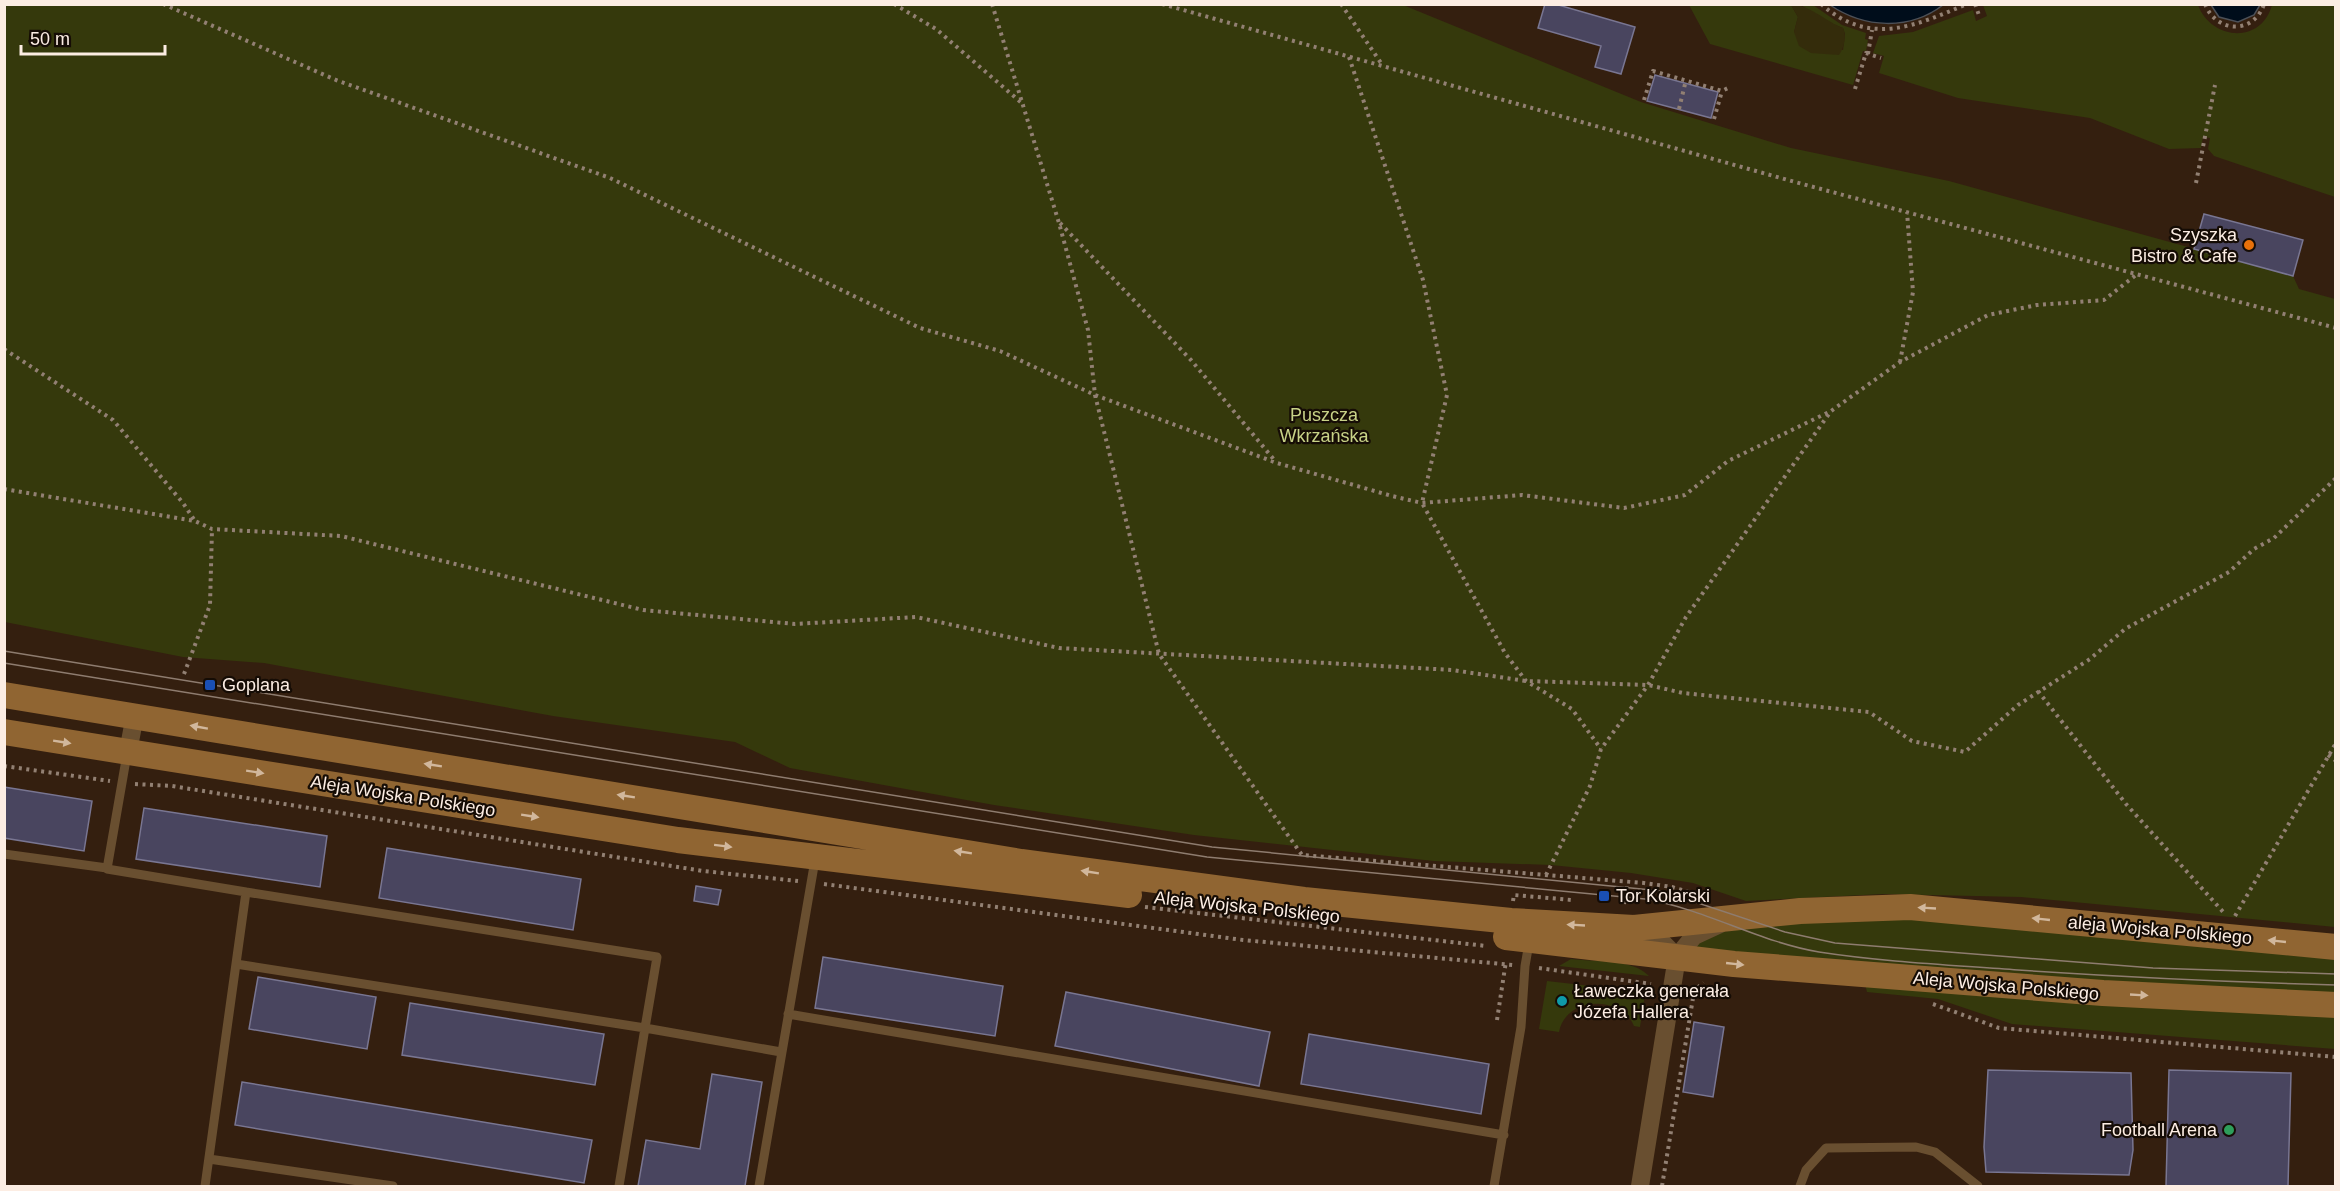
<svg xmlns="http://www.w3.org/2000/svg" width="2340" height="1191" font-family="Arial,sans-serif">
	<rect width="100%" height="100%" fill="#341f0f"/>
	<path fill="#35390c" d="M4,5H1403L1641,102L1791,148L1949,181L2293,276L2299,289L2335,299V927L2021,897L1883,894L1746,901L1693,883L1631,873L1551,865L1434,861L1194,835L994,805L790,768L735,742L553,716L264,663L183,657L5,622Z
		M1689,5H1791L1798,17L1794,32L1843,50L1845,34L1843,28L1825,21L1801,5H1813L1842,25L1866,33L1865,39L1868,40L1866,51H1863L1853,85L1710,44Z
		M1983,5H2198C2211,40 2261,45 2272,5H2335V197L2214,156L2208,149L2210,138L2203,137L2201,148L2169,149L2090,118L1958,98L1879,73L1884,56L1873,53L1879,36L1913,32L1973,10L1976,21L1987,16Z
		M1875,916L2335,957V994L2128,984L1704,950L1695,947L1702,935L1781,923Z
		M1571,959C1594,962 1632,958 1649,976L1559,966Z
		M1547,981L1643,992L1645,994L1640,1027L1634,1026C1621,994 1565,997 1559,1032L1539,1029Z
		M1865,984L2335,1014V1049L2012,1024L1938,999L1867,992Z"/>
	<path fill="#342c0b" d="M1791,5C1809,4 1825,21 1843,28C1847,36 1844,48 1839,55L1811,53L1799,46L1794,32L1798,17Z"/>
	<path fill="#000d1b" stroke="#4c5057" stroke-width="1.5" d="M1830,5H1943C1909,31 1864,28 1830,5Z
		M2211,5H2260L2254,15L2238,22L2219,17Z"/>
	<path fill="#49455f" stroke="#797692" stroke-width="1.5" d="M1545,4H1555L1635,27L1621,74L1595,67L1601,46L1538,28Z
		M1655,75L1718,92L1711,118L1647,101Z
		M2204,214L2303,240L2293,276L2194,249Z
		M4,787L92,801L84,851L4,838Z
		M144,808L327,836L320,887L136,859Z
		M387,848L581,879L573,930L379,898Z
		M696,886L721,890L718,905L694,901Z
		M823,957L1003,986L995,1036L815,1008Z
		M258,977L376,997L367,1049L249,1029Z
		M1066,992L1270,1032L1259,1086L1055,1046Z
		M410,1003L604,1034L595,1085L402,1055Z
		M1694,1022L1724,1027L1713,1097L1683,1092Z
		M1309,1034L1489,1064L1481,1114L1301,1084Z
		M1988,1070L2131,1073L2133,1150L2129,1175L1986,1172L1984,1147Z
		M2169,1070L2291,1073L2288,1186H2166Z
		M712,1074L762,1082L745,1186H638L646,1140L700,1149Z
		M242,1082L592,1140L584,1183L235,1125Z"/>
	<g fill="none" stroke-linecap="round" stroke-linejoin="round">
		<path stroke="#928073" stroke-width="4" stroke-dasharray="3 4.5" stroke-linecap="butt" d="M163,4L336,80L610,178L920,328L1000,351L1095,395L1277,463L1392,496L1422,503L1522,495L1624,508L1685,495L1728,461L1831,411
			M894,4L936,29L1024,105
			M992,4L1059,223L1088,330L1095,395L1159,654L1302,855L1644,883L1672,887L1709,898
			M1162,4L1795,182L2336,328
			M1341,4L1383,66
			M1821,4C1870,47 1915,26 1967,4
			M1975,4L1980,18
			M2205,4C2216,33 2254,35 2264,4
			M1868,54L1872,30
			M1349,57L1423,280L1447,395L1422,503L1505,653L1526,681L1572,709L1601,749
			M1855,89L1866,53L1881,58
			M1644,100L1653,71L1722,91L1728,88
			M1679,109L1686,80
			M1714,119L1722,91
			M2196,183L2215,85
			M1060,223L1191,360L1276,462
			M4,349L113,420L183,503L195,521
			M1900,362L1913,292L1907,212
			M4,489L195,521L212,529L341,536L643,610L795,624L916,617L1059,648L1452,670L1526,681L1648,685L1683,693L1869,712L1912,741L1965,752L2018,705L2090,659L2125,629L2229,572L2254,549L2274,538L2336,478
			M184,674L210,605L212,529
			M2038,691L2126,804L2225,914
			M2328,755L2336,761
			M4,766L110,781
			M135,784L172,786L703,871L798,881
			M1546,875L1590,786L1601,749L1648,685L1686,617L1831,411L1900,362L1988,315L2037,305L2104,300L2136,275
			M824,884L1243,940L1513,965
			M1513,901L1514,895L1572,900
			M1624,904L1628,882
			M1145,907L1486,946
			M2235,916L2336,743
			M1539,968L1651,984
			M1933,1004L1999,1028L2336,1057
			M1497,1020L1506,961
			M1662,1186L1694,992L1703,982"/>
		<path stroke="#694f30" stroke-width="9" d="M127,754L107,869L246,892L205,1186
			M4,854L107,868
			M236,964L645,1028L657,957L246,892
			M788,1014L1504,1135
			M209,1159L393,1186
			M619,1186L645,1028L781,1052
			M759,1186L815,860
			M1494,1186L1521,1027L1525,966L1529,943
			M1800,1186L1806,1170L1826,1148L1916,1147L1935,1152L1978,1186"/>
		<path stroke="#694f30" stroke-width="18" d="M128,752L135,715
			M1635,928L1660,940L1677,957
			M1640,1186L1677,957L1694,936L1720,924"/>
		<path stroke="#906532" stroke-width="26" d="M4,695L1021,862L1304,900L1511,921L1634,928L1800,911L1910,907L2336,947
			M4,732L678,840L1129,895
			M1506,937L1734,964L2103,993L2336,1005"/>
		<path stroke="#8e7c6f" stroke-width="1.5" d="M4,651L1212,847L1662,891L1785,932L1835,943L2153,968L2336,974
			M4,663L1207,857L1645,899C1705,909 1759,942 1819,952C1884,962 1952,965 2018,970C2124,977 2229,982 2336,985"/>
	</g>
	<defs><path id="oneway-solid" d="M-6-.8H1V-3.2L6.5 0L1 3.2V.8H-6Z" transform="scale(1.5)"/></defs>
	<g fill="#d1b79c">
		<use href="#oneway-solid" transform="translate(199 727) rotate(-170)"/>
		<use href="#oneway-solid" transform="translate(62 742) rotate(9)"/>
		<use href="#oneway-solid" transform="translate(433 765) rotate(-171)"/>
		<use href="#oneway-solid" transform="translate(255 772) rotate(9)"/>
		<use href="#oneway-solid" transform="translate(626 796) rotate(-171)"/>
		<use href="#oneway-solid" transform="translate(530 816) rotate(9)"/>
		<use href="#oneway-solid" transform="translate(723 846) rotate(7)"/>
		<use href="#oneway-solid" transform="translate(963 852) rotate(-171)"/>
		<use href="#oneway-solid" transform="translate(1090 872) rotate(-171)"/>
		<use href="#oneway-solid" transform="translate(1927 908) rotate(-177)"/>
		<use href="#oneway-solid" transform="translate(2041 919) rotate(-174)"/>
		<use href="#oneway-solid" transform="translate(1576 925) rotate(-177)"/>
		<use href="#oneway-solid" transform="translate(2277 941) rotate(-174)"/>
		<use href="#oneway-solid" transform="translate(1735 964) rotate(6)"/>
		<use href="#oneway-solid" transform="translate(2139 995) rotate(3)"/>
	</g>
	<circle fill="#e8710a" stroke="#150c05" stroke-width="2" cx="2249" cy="245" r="6"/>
	<g fill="#1a4fb4" stroke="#150c05" stroke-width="2">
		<rect x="204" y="679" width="12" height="12" rx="3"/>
		<rect x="1598" y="890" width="12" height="12" rx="3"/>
	</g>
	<circle fill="#0f9aa8" stroke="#150c05" stroke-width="2" cx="1562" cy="1001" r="6"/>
	<circle fill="#2e9e5b" stroke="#150c05" stroke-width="2" cx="2229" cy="1130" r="6"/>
	<g text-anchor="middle" stroke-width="4.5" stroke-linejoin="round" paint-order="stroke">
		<g font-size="18" fill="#fcede3" stroke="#150c05" text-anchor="start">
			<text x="2237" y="241" text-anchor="end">Szyszka<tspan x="2237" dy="21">Bistro &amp; Cafe</tspan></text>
			<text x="222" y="691">Goplana</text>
			<text x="1616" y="902">Tor Kolarski</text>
			<text x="1574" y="997">Ławeczka generała<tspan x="1574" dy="21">Józefa Hallera</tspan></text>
			<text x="2217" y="1136" text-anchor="end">Football Arena</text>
		</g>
		<g font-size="18" fill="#c8d287" stroke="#150c05">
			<text x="1324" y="421">Puszcza<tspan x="1324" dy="21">Wkrzańska</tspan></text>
		</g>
		<g font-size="18" fill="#fcede3" stroke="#150c05">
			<text transform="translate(403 796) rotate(9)" y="6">Aleja Wojska Polskiego</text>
			<text transform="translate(1247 907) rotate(6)" y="6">Aleja Wojska Polskiego</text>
			<text transform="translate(2160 930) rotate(5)" y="6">aleja Wojska Polskiego</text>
			<text transform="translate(2006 986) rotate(5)" y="6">Aleja Wojska Polskiego</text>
		</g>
	</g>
	<rect width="2340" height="1191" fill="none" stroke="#fcede3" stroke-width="12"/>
	<path d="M21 45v9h144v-9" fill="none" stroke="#fcede3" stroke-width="3"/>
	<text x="30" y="45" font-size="18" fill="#fcede3" stroke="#150c05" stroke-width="4.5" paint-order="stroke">50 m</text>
</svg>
